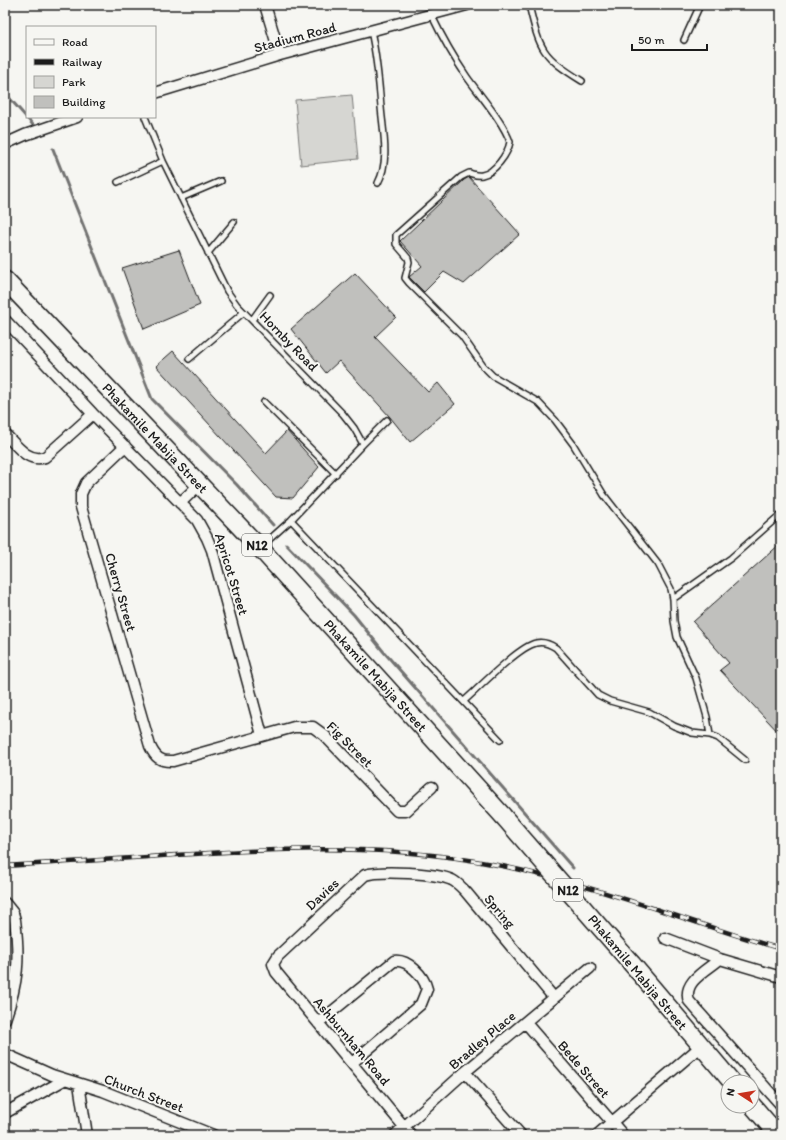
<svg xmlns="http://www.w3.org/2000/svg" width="786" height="1140" font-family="Itim,sans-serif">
	<rect width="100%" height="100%" fill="#f6f6f2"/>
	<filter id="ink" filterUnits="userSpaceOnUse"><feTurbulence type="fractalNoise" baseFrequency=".025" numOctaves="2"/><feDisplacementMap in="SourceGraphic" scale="8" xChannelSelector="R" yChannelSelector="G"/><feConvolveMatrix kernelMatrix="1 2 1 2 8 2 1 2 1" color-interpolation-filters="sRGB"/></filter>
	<g filter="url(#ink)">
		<path fill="#d6d6d2" stroke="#797977" d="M352,95L358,159L301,165L295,100Z"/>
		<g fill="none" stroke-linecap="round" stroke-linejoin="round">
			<path stroke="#727271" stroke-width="3" d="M5,93L34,126
				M53,149L152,399L237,485L273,525
				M286,544L354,615L383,651L573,868"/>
		</g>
		<path fill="#c0c0bd" stroke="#1c1c1c" d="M469,177L520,234L464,284L444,272L424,292L409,277L422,266L400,241L464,180Z
			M179,250L200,305L144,329L122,268Z
			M355,273L396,317L375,337L428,392L438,383L455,404L410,442L390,417L339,361L326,373L291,329Z
			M173,351L266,453L287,431L319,467L293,498L276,497L156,366Z
			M781,543V735L720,670L729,663L693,622Z"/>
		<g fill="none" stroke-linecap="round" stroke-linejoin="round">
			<g stroke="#1c1c1c" stroke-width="8">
				<path id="service" d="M529,5C540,51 542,56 582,81
					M432,16C442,37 454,58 467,77C479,94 504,123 510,142C508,154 494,173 482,175C477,176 473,174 469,173L461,177L396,235V244L408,258L409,262L405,278L409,283L462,336L483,366L493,376L538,402L555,420L573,444L604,495L658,564L671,589L673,599L674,621L677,637L696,678L707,717L710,735
					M371,31C377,57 379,82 381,107C383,132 390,160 378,183
					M684,40L700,5
					M145,117L163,161L227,291L237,305L343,414L354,428L363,444L291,520L262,546
					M118,182L163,161
					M181,198L221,181
					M208,253L234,222
					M252,320L270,295
					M189,359L244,312
					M264,402L336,474
					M363,444L387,420
					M291,520L500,740
					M673,599L731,558L781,514
					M464,701C479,688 518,647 536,643C544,641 550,644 556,648L598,695L610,701L649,712L674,726L692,733L710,735L718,738L745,760"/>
			</g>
			<g stroke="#1c1c1c" stroke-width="13">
				<path id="minor" d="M265,5L280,55
					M155,93L280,55L467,5
					M5,144L25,135L77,117
					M5,320L93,414L197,520L207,538L212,550L262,735
					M5,434C16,445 28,463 45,457L93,414
					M125,446L86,483L81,494V507L150,746C155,757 160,762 173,761L294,727H313L324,735L397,811H406L432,787
					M180,503L199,485
					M5,903L13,913L15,920C20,959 18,982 5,1019
					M665,938L720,959L781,977
					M720,959C707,970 682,982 689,1001L781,1105
					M525,1022L623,1135
					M318,1023L394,961C408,959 424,976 427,989L421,1004L352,1063
					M5,1054L52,1075L103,1091L213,1135
					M465,1072L521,1135
					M79,1084L87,1135
					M5,1113L64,1080
					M395,1135L465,1072L590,968
					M411,1135L276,972L273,964L278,956L365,875C381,870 436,873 452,880C458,883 462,888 466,892L554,998
					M597,1135L701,1046"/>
			</g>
			<g stroke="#1c1c1c" stroke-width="20">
				<g id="trunk">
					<path id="s1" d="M5,280L260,548L503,816"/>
					<path d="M632,964L732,1082"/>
					<path d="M752,1105L778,1135"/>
				</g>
			</g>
			<use href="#service" stroke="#f6f6f2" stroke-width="5"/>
			<use href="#minor" stroke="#f6f6f2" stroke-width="10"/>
			<use href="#trunk" stroke="#f6f6f2" stroke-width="17"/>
			<g stroke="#1c1c1c" stroke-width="4.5">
				<path id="rail" d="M5,866C53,863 100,860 148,857C263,849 378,842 492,864C591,883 685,921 781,949"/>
			</g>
			<use href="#rail" stroke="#f6f6f2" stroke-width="3" stroke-dasharray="9" stroke-linecap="butt"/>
			<g stroke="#1c1c1c" stroke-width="20" stroke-linecap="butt">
				<path id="trunk-bridge" d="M503,816L632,964"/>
			</g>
			<use href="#trunk-bridge" stroke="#f6f6f2" stroke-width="17"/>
		</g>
	</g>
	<g text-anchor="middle" stroke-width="4" stroke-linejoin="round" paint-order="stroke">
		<g fill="#f6f6f2" stroke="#5d5d5c" stroke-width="1">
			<rect x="242" y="534" width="30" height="22" rx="3"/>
			<rect x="553" y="879" width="30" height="22" rx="3"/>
		</g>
		<g font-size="13" font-weight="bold" fill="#1c1c1c">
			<text x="257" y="550">N12</text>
			<text x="568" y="895">N12</text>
		</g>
		<g font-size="14" fill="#1c1c1c" stroke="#f6f6f2">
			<text transform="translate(295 37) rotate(-15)" y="5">Stadium Road</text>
			<text transform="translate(289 341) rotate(46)" y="5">Hornby Road</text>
			<text dy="5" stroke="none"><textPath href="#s1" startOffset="218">Phakamile Mabija Street</textPath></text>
			<text transform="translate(232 574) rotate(73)" y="5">Apricot Street</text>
			<text transform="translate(121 592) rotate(74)" y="5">Cherry Street</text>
			<text dy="5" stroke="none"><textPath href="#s1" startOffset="542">Phakamile Mabija Street</textPath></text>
			<text transform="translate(350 744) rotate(45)" y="5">Fig Street</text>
			<text transform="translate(322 894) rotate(-43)" y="5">Davies</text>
			<text transform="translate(500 911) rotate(50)" y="5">Spring</text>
			<text transform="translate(638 972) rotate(50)" y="5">Phakamile Mabija Street</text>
			<text transform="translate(482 1040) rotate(-40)" y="5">Bradley Place</text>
			<text transform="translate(352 1041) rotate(50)" y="5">Ashburnham Road</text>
			<text transform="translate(584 1069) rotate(49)" y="5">Bede Street</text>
			<text transform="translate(144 1093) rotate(21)" y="5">Church Street</text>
		</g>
	</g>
	<rect width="786" height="1140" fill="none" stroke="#f6f6f2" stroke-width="20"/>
	<rect x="10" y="10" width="766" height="1120" fill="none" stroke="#1c1c1c" stroke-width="1.5" filter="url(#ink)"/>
	<rect x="26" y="26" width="130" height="92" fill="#f6f6f2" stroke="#9f9f9c"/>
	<rect x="34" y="39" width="20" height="6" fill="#f6f6f2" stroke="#9f9f9c"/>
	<text x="62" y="46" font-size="12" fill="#1c1c1c">Road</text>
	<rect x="34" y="59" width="20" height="6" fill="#1c1c1c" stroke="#9f9f9c"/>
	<text x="62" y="66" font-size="12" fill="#1c1c1c">Railway</text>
	<rect x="34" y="76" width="20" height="12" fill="#d6d6d2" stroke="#9f9f9c"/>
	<text x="62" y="86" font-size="12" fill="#1c1c1c">Park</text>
	<rect x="34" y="96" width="20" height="12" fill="#c0c0bd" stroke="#9f9f9c"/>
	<text x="62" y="106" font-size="12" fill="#1c1c1c">Building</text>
	<g transform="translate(740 1094) rotate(282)"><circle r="19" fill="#f6f6f2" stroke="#9f9f9c"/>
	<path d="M0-3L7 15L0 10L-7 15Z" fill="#c8321e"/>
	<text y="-6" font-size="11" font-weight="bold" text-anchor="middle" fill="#1c1c1c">N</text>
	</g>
	<path d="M632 44v6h75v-6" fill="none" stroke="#1c1c1c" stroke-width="2"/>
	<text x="638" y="44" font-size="12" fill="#1c1c1c" stroke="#f6f6f2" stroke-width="3" paint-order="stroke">50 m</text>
</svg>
